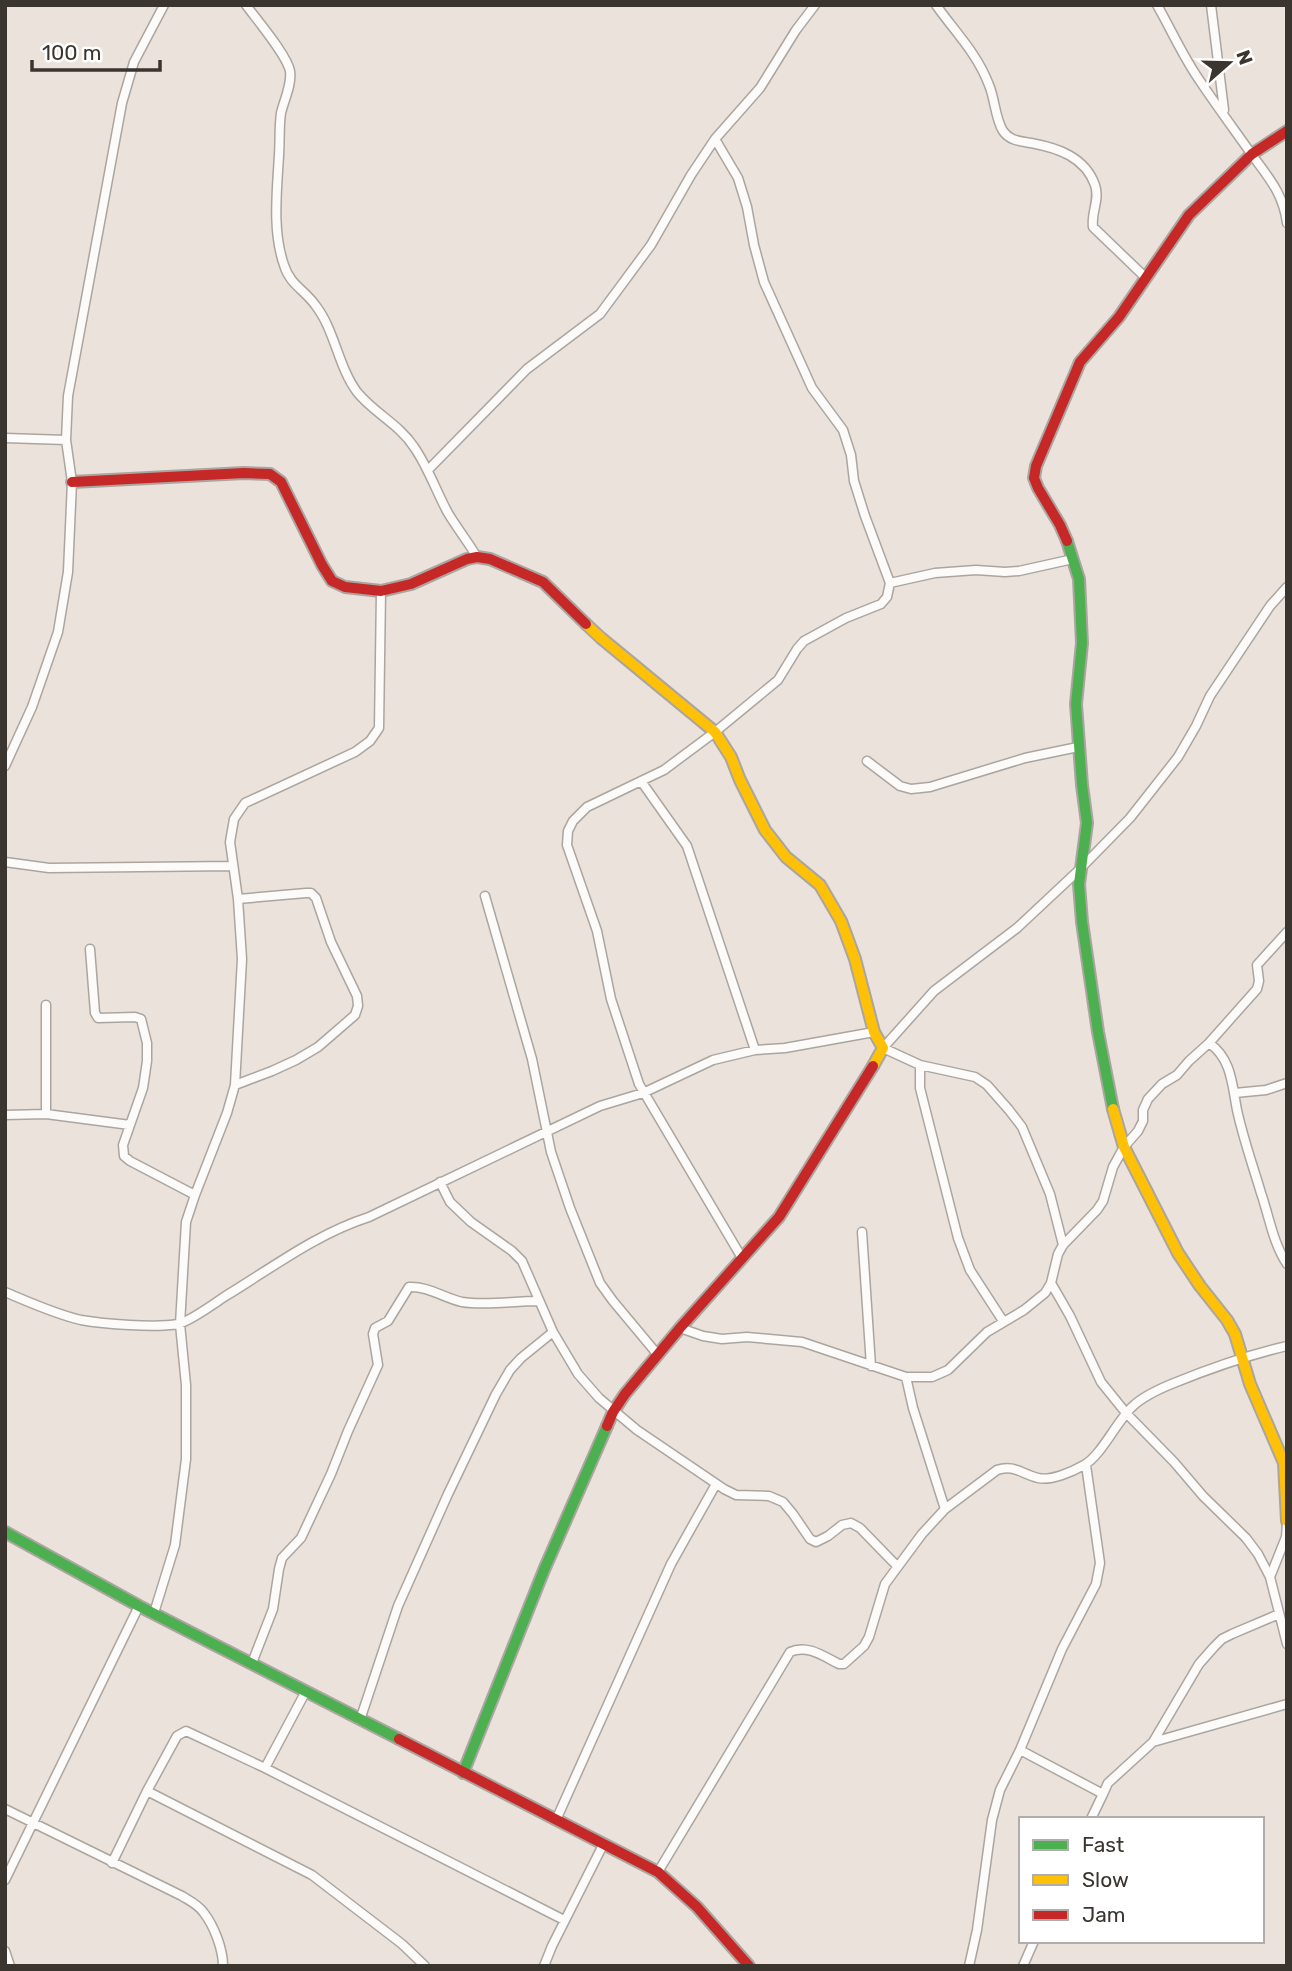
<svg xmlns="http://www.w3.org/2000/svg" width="1292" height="1971" font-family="Rubik,sans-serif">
	<rect width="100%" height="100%" fill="#eae2db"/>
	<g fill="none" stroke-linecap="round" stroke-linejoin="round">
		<g stroke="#aba5a0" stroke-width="11">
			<path id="street" d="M246,5C257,20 287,55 290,71C292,85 284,100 281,113C279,126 280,141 279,155C277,191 272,231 284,265C290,285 305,290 316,306C335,331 338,366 357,392C374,413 400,425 414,447C428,467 436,491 448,513C457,528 468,542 477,557
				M936,5C955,32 977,53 989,85C995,99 995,118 1003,131C1010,141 1020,141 1031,143C1058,148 1085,157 1095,185C1100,200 1091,212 1093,227L1145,277
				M1157,5C1172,31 1183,57 1200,81C1216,105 1233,128 1250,152C1267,176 1283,192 1287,223
				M1211,5L1224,110
				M715,139L738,178L747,207L754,245L764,282L812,388L843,430L851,455L854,481L865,516L890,583L887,597L881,604L846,618L804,641L797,649L778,680L715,732L664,770L587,807L573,821L568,831L567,845L597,931L611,999L639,1084L742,1258
				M5,438L66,440
				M428,470L527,369L600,314L651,245L691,175L715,139L760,88L796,30L815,5
				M890,583L935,573L976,570L1005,572L1019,571L1073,559
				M867,761L900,786L911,789L930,787L1025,758L1078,747
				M5,766L32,707L58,632L68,572L72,482L66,440L68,396L122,103L134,62L164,5
				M641,781L687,846L755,1050
				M5,862L49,868L233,866
				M485,896L532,1059L551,1152L570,1208L600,1283L613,1301L658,1355
				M90,949L95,1013L98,1018L135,1017L141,1019L147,1043V1061L143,1088L123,1145L124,1156L130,1161L195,1195
				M46,1005V1114
				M1209,1043L1257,989L1259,981L1257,965L1287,932
				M920,1065V1088L958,1238L970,1270L1003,1321
				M235,1085L272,1071L296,1060L318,1047L355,1015L358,1006L357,996L331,942L316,898L311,893H306L238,899
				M1235,1093L1266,1090L1287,1083
				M5,1115L46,1114L130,1125
				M440,1182L450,1202L471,1222L512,1251L522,1261L553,1332L578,1374L599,1398L637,1430L724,1489L736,1495L769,1496L783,1502L793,1514L810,1539L816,1542L828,1536L842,1525L851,1523L860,1528L897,1566
				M862,1232L871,1366
				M1063,1245L1050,1194L1022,1127L1009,1110L987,1085L975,1077L920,1065L883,1048L934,991L1017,928L1079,870L1130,818L1178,757L1196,726L1210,696L1270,606L1287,587
				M1051,1283L1070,1316L1101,1382L1126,1413L1174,1462L1203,1496L1246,1538L1258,1554L1270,1577L1287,1644
				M5,1292C29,1302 55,1314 81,1320C104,1324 155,1328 178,1324C188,1322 214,1304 224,1297C272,1268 316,1234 369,1217L600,1106L643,1093L713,1060L755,1050L785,1048L874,1032
				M680,1328L703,1336L722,1339L747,1337L802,1342L906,1377H932L948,1370L987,1332L1024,1310L1045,1293L1051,1283L1058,1254L1063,1245L1097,1210L1103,1201L1113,1167L1124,1147L1138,1131L1143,1121V1110L1148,1099L1162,1084L1177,1075L1189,1061L1209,1043C1232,1059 1232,1085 1237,1110C1243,1138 1253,1166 1261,1193C1269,1216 1273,1243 1287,1264
				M906,1377L913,1408L945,1509
				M1270,1577L1286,1537L1287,1523
				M154,1613L175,1545L186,1459V1385L180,1324L186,1222L195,1195L227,1113L235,1085L242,959L238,899L230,842L234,819L245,803L355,752L370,741L379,728L381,591
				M252,1663L273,1609L279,1569L282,1558L301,1538L331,1474L348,1431L378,1365L373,1334L375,1328L388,1321L409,1287C428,1286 444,1298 462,1302C486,1306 513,1301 538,1301
				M360,1720L398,1606L448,1494L496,1394L510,1370L521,1358L553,1332
				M1153,1742L1287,1704
				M1020,1750L1103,1794L1108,1783L1153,1742L1199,1664L1214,1647L1222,1639L1232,1634L1279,1614
				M265,1768L306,1691
				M147,1791L312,1875L402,1944L425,1966
				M5,1809L182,1896C190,1901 199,1905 204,1913C214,1926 223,1949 223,1966
				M1091,1819L1103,1794
				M556,1820L671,1564L716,1484
				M112,1863L147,1791L177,1736L186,1731L265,1768L564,1920
				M658,1872L790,1652C807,1644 823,1656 839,1664H844L864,1646L869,1637L885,1584L922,1534L945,1509L997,1470C1013,1464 1022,1474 1038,1478C1051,1481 1072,1472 1084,1465C1101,1456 1117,1421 1132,1407C1143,1396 1159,1389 1174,1383C1211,1368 1248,1355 1287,1346
				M5,1880L139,1606
				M5,1951L10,1966
				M544,1966L552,1946L604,1843
				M969,1966L977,1930L992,1820L1000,1790L1020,1750L1062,1649L1096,1584L1100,1563L1086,1465
				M1023,1966L1034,1941"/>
		</g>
		<g stroke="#aba5a0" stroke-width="14">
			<path id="fast" d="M1067,541L1079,579L1082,643L1076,704L1082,785L1087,823L1079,884L1082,922L1098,1032L1113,1109
				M5,1532L139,1606L399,1739
				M463,1773L544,1570L607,1426"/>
		</g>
		<g stroke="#aba5a0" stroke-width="14">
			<path id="slow" d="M586,624L601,638L715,732L731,757L740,780L765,830L786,857L820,885L841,921L855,959L874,1032L883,1048L873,1066
				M1113,1109L1124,1147L1178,1253L1200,1286L1227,1320L1235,1334L1250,1384L1284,1463L1287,1521"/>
		</g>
		<g stroke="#aba5a0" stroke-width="14">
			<path id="jam" d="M72,482L244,473L270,474L281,482L322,565L332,581L345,587L381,591L411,584L467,559L477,557L490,559L543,582L586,624
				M1067,541L1060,525L1038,488L1034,478L1036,466L1080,362L1119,317L1189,215L1252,154L1287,131
				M607,1426L613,1412L625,1394L680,1328L779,1217L873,1066
				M399,1739L658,1872L697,1907L749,1966"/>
		</g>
		<use href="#street" stroke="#fcfbfa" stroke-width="8"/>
		<use href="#fast" stroke="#4caf50" stroke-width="10"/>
		<use href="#slow" stroke="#ffc107" stroke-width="10"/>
		<use href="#jam" stroke="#c62828" stroke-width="10"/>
	</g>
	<rect width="1292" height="1971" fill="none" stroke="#3a352f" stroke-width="14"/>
	<rect x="1019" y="1817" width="245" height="126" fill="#ffffff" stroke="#b0aeac" stroke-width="2"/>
	<rect x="1033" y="1840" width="35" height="10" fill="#4caf50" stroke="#b0aeac" stroke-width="2"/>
	<text x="1082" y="1852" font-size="21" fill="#3a352f">Fast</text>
	<rect x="1033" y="1875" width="35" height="10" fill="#ffc107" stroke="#b0aeac" stroke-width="2"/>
	<text x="1082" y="1887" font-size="21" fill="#3a352f">Slow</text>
	<rect x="1033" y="1910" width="35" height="10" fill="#c62828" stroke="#b0aeac" stroke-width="2"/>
	<text x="1082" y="1922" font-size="21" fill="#3a352f">Jam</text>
	<g transform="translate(1229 63) rotate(70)" stroke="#ffffff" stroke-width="5" paint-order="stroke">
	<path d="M0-5L12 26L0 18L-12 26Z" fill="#3a352f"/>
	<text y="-10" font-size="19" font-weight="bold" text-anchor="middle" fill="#3a352f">N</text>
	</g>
	<path d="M32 60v10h128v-10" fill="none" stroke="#3a352f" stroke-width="3.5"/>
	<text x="42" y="60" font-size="21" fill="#3a352f" stroke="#ffffff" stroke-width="5" paint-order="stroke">100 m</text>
</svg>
